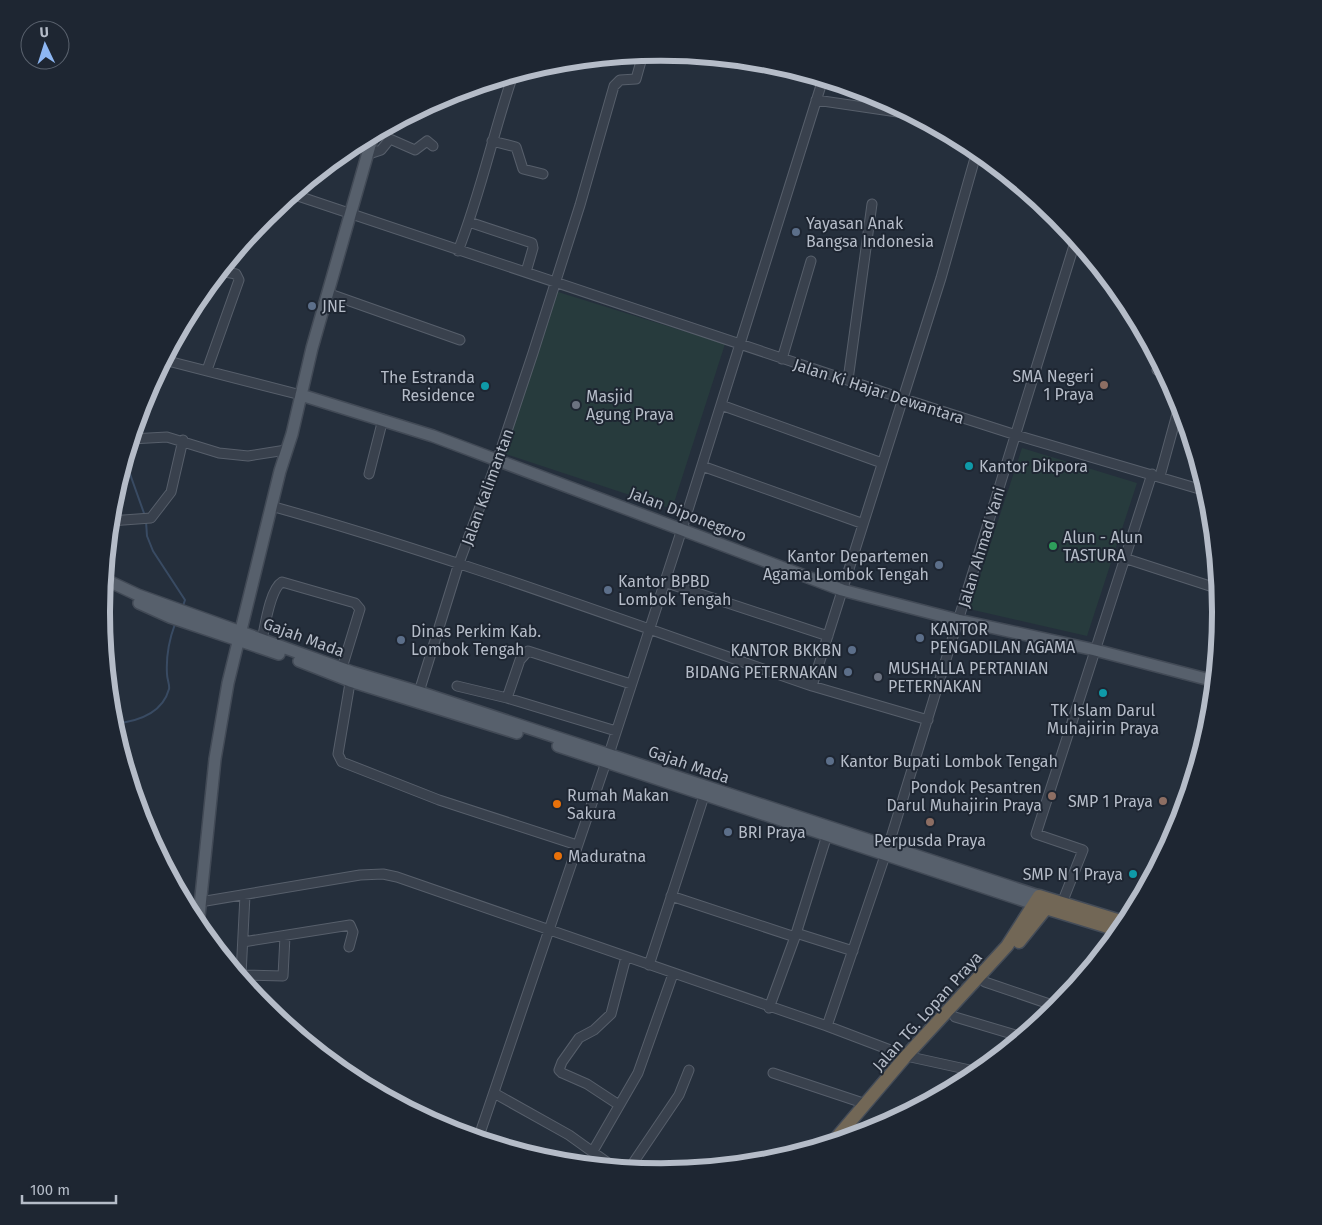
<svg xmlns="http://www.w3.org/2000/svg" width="1322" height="1225" font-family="'Fira Sans',sans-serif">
	<rect width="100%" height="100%" fill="#252f3c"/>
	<path fill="#273b3d" d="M555,291L725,344L672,509L503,453Z
		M1022,448L1137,483L1087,636L969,609Z"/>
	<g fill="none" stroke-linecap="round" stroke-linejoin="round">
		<path stroke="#394b63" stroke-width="2" d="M125,460L145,516
			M146,521L147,536L153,551L185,600L183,606
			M113,724C134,722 162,715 169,689C170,685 167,679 167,674C166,657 169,640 175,624"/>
		<g stroke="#575f6b" stroke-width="11">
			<path id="minor" d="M722,59L736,63
				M816,100L911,114
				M492,141L516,147L523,169L543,174
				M360,142L372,153L381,150L390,139L415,150L427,141L433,146
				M292,194L901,398L1016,435L1206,491
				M469,222L532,243L533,248L526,272
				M458,251C481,193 493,133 513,75
				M327,293L460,340
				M782,359L811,261
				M164,360L301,395
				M207,370L239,280L236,274L220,271
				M1157,370L1164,371
				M848,380L872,204
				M721,405L882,463
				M131,439L167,437L219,453L248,456L286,450
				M702,466L861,523
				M369,474L383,419
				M1160,476L1180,403
				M271,506C454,557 632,624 812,686
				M110,521L151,518L171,492L183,440
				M1127,559L1219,589
				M664,582L828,636
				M262,640C265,626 270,589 282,582L355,603L360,609L342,668
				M351,677L338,754L342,762L439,800L577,845
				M457,686L507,698L616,731
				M419,692L459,563L497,461L533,353L580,205L614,86L620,80L636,79L643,54
				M507,698L520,660L528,651L631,684
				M928,720L812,686L941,278L977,151
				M609,754L682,529L823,79
				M245,895L241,975L283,976L285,936
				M671,896L795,937
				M200,902L360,875L383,874L397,877L827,1026L906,1056L979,1072
				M1062,903L1083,850L1036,834L1152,474
				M796,933L853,951
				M243,942L350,925L353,932L349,947
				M649,965L704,796
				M985,982L1058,1007
				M769,1008L795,937L827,835
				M955,1017L1022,1037
				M827,1026L888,847L1076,239
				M773,1073L866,1104
				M494,1093L569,1135L615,1168
				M619,1105L587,1084L562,1073L559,1070L562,1062L579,1038L594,1030L611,1014L626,957
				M478,1139L606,762
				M593,1151L638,1073L673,974
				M629,1169L679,1095L689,1070"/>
		</g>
		<g stroke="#424a56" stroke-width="14">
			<path id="major" d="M301,395L433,436L842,590L958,620L1095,650L1214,681
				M104,579L138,595L352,672L419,692L1039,896
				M139,603L170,617L279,654
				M299,661L350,681L517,733
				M558,746L1034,904
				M198,926L215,759L228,683L280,471L292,434L312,348L373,135"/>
		</g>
		<g stroke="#444c58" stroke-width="15">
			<path id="highway" d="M1039,906L1121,931
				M1019,942L1052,901
				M832,1143L906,1056L1007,946L1039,896L1127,923"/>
		</g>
		<use href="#minor" stroke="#39414d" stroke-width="9"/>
		<use href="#major" stroke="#57606c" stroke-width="11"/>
		<use href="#highway" stroke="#726756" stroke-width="12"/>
	</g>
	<g fill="#5c6f8a" stroke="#1e2632" stroke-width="2">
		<circle cx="796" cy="232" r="5"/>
		<circle cx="312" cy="306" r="5"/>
		<circle cx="939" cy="565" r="5"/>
		<circle cx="608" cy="590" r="5"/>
		<circle cx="920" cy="638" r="5"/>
		<circle cx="401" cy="640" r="5"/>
		<circle cx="852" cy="650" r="5"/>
		<circle cx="848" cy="672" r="5"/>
		<circle cx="830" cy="761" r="5"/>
		<circle cx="728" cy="832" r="5"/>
	</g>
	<g fill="#8d6e63" stroke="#1e2632" stroke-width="2">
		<circle cx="1104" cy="385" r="5"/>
		<circle cx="1052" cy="796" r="5"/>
		<circle cx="1163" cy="801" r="5"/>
		<circle cx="930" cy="822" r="5"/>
	</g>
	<g fill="#0f9aa8" stroke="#1e2632" stroke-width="2">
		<circle cx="485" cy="386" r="5"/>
		<circle cx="969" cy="466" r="5"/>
		<circle cx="1103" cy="693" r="5"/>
		<circle cx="1133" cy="874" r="5"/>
	</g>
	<g fill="#6b7280" stroke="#1e2632" stroke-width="2">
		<circle cx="576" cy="405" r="5"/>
		<circle cx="878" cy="677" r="5"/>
	</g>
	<circle fill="#2e9e5b" stroke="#1e2632" stroke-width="2" cx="1053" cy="546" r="5"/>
	<g fill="#e8710a" stroke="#1e2632" stroke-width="2">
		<circle cx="557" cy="804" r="5"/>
		<circle cx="558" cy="856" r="5"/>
	</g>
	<g text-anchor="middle" stroke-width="4" stroke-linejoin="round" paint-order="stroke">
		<g font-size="16" fill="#b5bcc8" stroke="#1e2632" text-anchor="start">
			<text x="806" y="229">Yayasan Anak<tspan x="806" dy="18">Bangsa Indonesia</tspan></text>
			<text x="322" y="312">JNE</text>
			<text x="1094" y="382" text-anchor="end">SMA Negeri<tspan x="1094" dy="18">1 Praya</tspan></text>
			<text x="475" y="383" text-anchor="end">The Estranda<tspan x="475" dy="18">Residence</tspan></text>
			<text x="586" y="402">Masjid<tspan x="586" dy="18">Agung Praya</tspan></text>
			<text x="979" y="472">Kantor Dikpora</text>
			<text x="1063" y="543">Alun - Alun<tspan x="1063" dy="18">TASTURA</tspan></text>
			<text x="929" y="562" text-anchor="end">Kantor Departemen<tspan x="929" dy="18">Agama Lombok Tengah</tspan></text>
			<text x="618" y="587">Kantor BPBD<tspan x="618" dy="18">Lombok Tengah</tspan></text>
			<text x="930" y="635">KANTOR<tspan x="930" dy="18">PENGADILAN AGAMA</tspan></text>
			<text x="411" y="637">Dinas Perkim Kab.<tspan x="411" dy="18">Lombok Tengah</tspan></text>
			<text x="842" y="656" text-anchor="end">KANTOR BKKBN</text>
			<text x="888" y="674">MUSHALLA PERTANIAN<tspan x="888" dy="18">PETERNAKAN</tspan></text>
			<text x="838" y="678" text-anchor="end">BIDANG PETERNAKAN</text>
			<text x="1103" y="716" text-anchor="middle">TK Islam Darul<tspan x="1103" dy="18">Muhajirin Praya</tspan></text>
			<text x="840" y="767">Kantor Bupati Lombok Tengah</text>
			<text x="1042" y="793" text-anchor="end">Pondok Pesantren<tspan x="1042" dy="18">Darul Muhajirin Praya</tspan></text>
			<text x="567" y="801">Rumah Makan<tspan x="567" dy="18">Sakura</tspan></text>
			<text x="1153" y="807" text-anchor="end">SMP 1 Praya</text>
			<text x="738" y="838">BRI Praya</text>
			<text x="930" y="846" text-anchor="middle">Perpusda Praya</text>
			<text x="568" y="862">Maduratna</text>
			<text x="1123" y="880" text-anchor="end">SMP N 1 Praya</text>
		</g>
		<g font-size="16" fill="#b5bcc8" stroke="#1e2632">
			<text transform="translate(879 391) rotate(18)" y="6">Jalan Ki Hajar Dewantara</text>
			<text transform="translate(487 487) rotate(-70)" y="6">Jalan Kalimantan</text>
			<text transform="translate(688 514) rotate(21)" y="6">Jalan Diponegoro</text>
			<text transform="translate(981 547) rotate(-73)" y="6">Jalan Ahmad Yani</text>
			<text transform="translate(304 637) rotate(20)" y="6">Gajah Mada</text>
			<text transform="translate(689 764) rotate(19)" y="6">Gajah Mada</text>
			<text transform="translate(927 1011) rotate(-48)" y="6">Jalan TG. Lopan Praya</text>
		</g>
	</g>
	<path d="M0 0H1322V1225H0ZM110 612a551 551 0 1 1 1102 0a551 551 0 1 1-1102 0Z" fill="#1e2632" fill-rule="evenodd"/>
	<path fill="none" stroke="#b5bcc8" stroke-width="6" d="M110 612a551 551 0 1 1 1102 0a551 551 0 1 1-1102 0Z"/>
	<g transform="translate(45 45) rotate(356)"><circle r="24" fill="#1e2632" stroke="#5a626e"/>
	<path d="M0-4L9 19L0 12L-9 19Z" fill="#8eb7f3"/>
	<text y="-8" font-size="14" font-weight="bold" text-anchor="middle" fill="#b5bcc8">U</text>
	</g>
	<path d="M22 1195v8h94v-8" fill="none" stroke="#b5bcc8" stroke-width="2.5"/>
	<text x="30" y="1195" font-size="15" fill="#b5bcc8" stroke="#1e2632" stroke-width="4" paint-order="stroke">100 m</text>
</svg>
